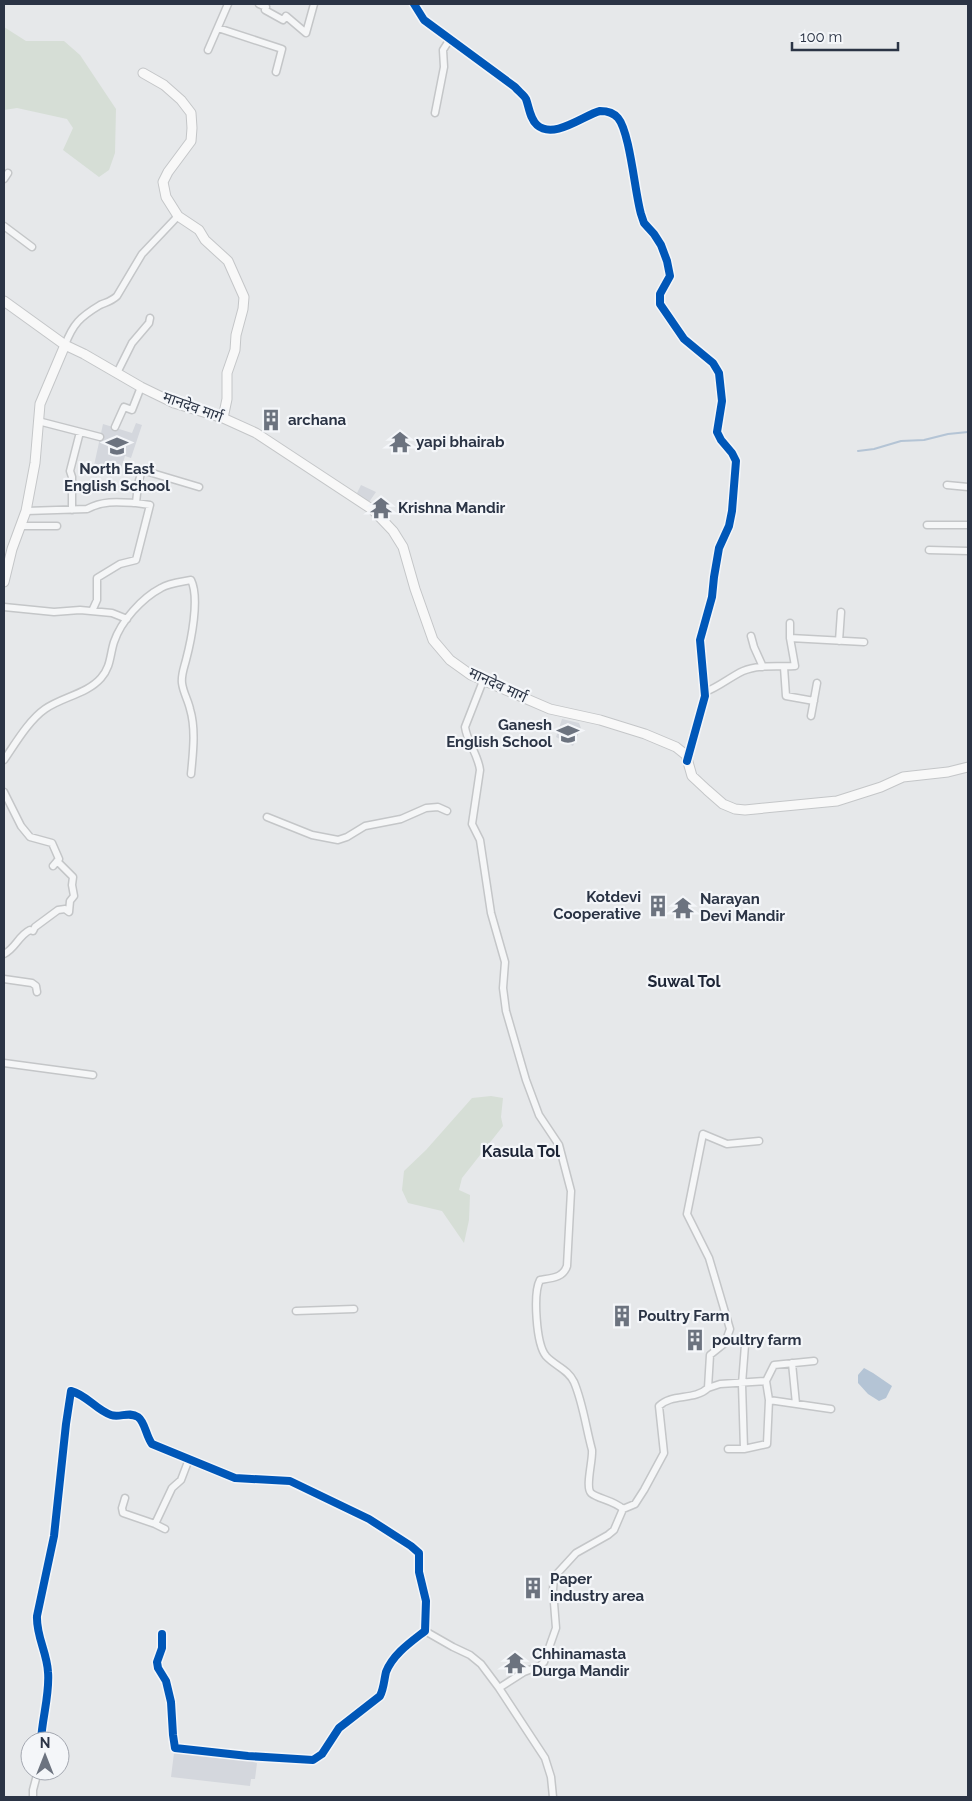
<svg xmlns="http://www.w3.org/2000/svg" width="972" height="1801" font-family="Raleway,'Noto Sans Devanagari',sans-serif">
	<rect width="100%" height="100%" fill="#e6e8ea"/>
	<path fill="#d4d7dd" d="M136,423L142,425L131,458L125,456L119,475L93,470L103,424L132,433Z
		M361,485L376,492L369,502L360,497L357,493Z
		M562,719L579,723L581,728L573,746L556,737Z
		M179,1750L253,1759V1762L257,1763L255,1779H251L250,1786L171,1777L174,1753H179Z"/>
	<path fill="#d6ded6" d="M4,27L26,41H64L80,55L116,109L115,153L109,170L99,177L63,150L73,128L67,119L17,108L4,110Z
		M491,1096L503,1098L501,1117L503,1126L462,1178L459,1190L470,1195L469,1220L464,1243L442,1211L408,1203L402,1190L404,1171L426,1150L472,1098Z"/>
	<path fill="#b4c4d5" d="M864,1368L873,1373L892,1386L886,1398L879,1401L868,1394L858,1383V1375Z"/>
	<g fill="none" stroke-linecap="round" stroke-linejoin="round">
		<path stroke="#b4c4d5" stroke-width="2" d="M858,451L874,449L901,441L924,440L948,434L968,432"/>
		<g stroke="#c4c6c8" stroke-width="9">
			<path id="street" d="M259,4L266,7L265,10L283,20L286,16L306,33L314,4
				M414,4L424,20L515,87C518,91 524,95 526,99C529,107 530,119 537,125C554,140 584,115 600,111C607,111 613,112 618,118C630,132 635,194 641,214L644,223L654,234L661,245L667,261L670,276L660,294V304L684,339L713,363L719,373L722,401L717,432L721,440L732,453L736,461L732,511L729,526L719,548L714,577L712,597L700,640L705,696L687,759
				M218,28L282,49L276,72
				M208,50L228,4
				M435,113L444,67L443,50L450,39
				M4,179L8,173
				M4,226L32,247
				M65,345C73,324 80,317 100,305C107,302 112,301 117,296L142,254L178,216
				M117,373L132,343L149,323L150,318
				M38,421L100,437
				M115,427L124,407L132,410L141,387
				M947,485L968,487
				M72,510V477L70,471L80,432
				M26,511L87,509C104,500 119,502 136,503
				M927,525H968
				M21,526H57
				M929,550L968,551
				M4,607L54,612L80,610L112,613L127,619
				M92,611L97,600V578L120,564L136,560L150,505L136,503L138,484L142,470L199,487
				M751,636L754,647L763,667
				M790,638L864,642
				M839,641L841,612
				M784,667L786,696L814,701
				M483,681L465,727C467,742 478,754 480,770L472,824L480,840L491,913L505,962L503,988L506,1011L526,1080L539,1115L559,1145L571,1191L567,1266C563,1278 552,1278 540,1280C533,1293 536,1344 546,1356C555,1366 568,1369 574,1382C583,1403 586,1428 592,1450C593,1460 585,1487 591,1493C598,1499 613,1500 623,1509
				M705,692C719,687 730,677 743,671C759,664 779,667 795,666L790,638V623
				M811,716L817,683
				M4,760C15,744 29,720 45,709C62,697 87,694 101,678C111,667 110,654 114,642C121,621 142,598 161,588C169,583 181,582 191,580C200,598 191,641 186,660C184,668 181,675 182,683C183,692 188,700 190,709C196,729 193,753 191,774
				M4,792L21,826L30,837L52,843L59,859L53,866
				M267,817L312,835L338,840L347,837L365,826L401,819L426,808L438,807L447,811
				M4,954C16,948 18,936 30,930L33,931L35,927L58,910L65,909L69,912L70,901L74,896L72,885L73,877L57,861
				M4,979L32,983L36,986L37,992
				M4,1063L93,1075
				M296,1311L354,1309
				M792,1363L796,1404
				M708,1388L720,1384L766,1381
				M769,1400L831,1409
				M728,1449H744L767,1444L769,1400L766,1381L774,1365L814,1361
				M744,1449L742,1384L745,1345
				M125,1498L122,1508L123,1513L155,1524
				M165,1529L155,1524L172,1488L181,1480L189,1459
				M425,1631L453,1647L470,1655L481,1664L499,1688L545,1758L551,1777L553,1797
				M499,1688L524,1672L540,1666L544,1662L556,1628L553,1590L554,1577L576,1553L608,1535L614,1530L623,1509L635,1504L644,1490L664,1453L659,1406C672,1393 694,1401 708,1388L710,1355L725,1343L730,1329L709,1258L687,1214L703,1134L727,1144L759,1141
				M41,1741C42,1718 50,1694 48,1672C47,1652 36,1636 37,1616L54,1536L66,1424L71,1391C87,1395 96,1410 111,1415C120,1418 129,1411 138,1417C145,1422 146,1436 152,1444L235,1478L290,1481L369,1519L411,1546L419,1553V1572L426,1601L425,1631C411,1642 393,1654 386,1672C384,1680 384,1688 380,1696L339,1728L322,1754L313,1760L248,1756L175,1748L173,1735L171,1702L166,1681L158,1668L157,1662L162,1648V1634
				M33,1797V1790L38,1771"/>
		</g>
		<g stroke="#c4c6c8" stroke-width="11">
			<path id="secondary" d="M143,73L164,85L181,100L191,113L192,128L191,141L168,172L163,182L166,197L178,216L199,230L205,240L228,261L244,297L243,309L236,335L235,350L227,373V399L223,418
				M4,301L65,345L84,354L141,387L174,403L223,418L256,433L373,510L393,531L403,547L415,589L433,640L450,660L471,675L550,709L600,720L645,734L676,747L686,755L692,776L707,790L723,804L735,809L745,810L837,801L881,787L903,777L948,772L968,767
				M4,582L12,549L26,511L35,463L40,404L65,345"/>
		</g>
		<use href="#street" stroke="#f5f6f7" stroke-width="6"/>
		<use href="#secondary" stroke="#f8f8f8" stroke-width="9"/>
		<g stroke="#f4f6f9" stroke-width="11">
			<path id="cycleway" d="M414,4L424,20L515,87C518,91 524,95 526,99C529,107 530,119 537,125C554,140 584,115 600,111C607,111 613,112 618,118C630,132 635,194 641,214L644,223L654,234L661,245L667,261L670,276L660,294V304L684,339L713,363L719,373L722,401L717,432L721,440L732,453L736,461L732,511L729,526L719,548L714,577L712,597L700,640L705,696L687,761
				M41,1741C42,1718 50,1694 48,1672C47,1652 36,1636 37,1616L54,1536L66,1424L71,1391C87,1395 96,1410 111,1415C120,1418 129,1411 138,1417C145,1422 146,1436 152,1444L235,1478L290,1481L369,1519L411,1546L419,1553V1572L426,1601L425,1631C411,1642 393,1654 386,1672C384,1680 384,1688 380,1696L339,1728L322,1754L313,1760L248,1756L175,1748L173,1735L171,1702L166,1681L158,1668L157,1662L162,1648V1634"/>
		</g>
		<use href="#cycleway" stroke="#0057b8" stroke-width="8"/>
	</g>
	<defs>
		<g id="building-bare" transform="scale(1.725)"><path d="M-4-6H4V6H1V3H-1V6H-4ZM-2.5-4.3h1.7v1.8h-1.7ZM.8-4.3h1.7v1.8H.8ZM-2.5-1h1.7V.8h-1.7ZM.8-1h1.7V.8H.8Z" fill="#6c737f" stroke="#f4f6f9" stroke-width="2.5" paint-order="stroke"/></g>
		<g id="temple-bare" transform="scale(1.725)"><path d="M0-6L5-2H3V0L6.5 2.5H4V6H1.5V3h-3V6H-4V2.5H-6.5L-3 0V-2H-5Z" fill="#6c737f" stroke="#f4f6f9" stroke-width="2.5" paint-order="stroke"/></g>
		<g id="school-bare" transform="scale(1.725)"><path d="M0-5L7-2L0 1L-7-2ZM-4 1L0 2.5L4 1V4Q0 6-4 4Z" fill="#6c737f" stroke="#f4f6f9" stroke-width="2.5" paint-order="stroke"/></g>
	</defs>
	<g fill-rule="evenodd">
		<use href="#building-bare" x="271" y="420"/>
		<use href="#temple-bare" x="400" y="442"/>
		<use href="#school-bare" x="117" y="446"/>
		<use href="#temple-bare" x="381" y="508"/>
		<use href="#school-bare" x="568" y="734"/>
		<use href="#building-bare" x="658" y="906"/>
		<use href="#temple-bare" x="683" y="908"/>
		<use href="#building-bare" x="622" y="1316"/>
		<use href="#building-bare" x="695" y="1340"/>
		<use href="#building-bare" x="533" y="1588"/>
		<use href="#temple-bare" x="515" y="1663"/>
	</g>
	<g text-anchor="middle" stroke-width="4.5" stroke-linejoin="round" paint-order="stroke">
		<g font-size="15" fill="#2b3445" stroke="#f4f6f9">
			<text transform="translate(193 407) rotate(20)" y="5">मानदेव मार्ग</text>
			<text transform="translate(498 685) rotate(25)" y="5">मानदेव मार्ग</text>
		</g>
		<g font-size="15" font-weight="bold" fill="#2b3445" stroke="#f4f6f9" text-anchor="start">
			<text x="288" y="425">archana</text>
			<text x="416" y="447">yapi bhairab</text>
			<text x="117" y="474" text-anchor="middle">North East<tspan x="117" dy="17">English School</tspan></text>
			<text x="398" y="513">Krishna Mandir</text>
			<text x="552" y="730" text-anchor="end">Ganesh<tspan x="552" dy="17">English School</tspan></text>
			<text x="641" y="902" text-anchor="end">Kotdevi<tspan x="641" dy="17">Cooperative</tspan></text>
			<text x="700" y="904">Narayan<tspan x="700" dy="17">Devi Mandir</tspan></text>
			<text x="638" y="1321">Poultry Farm</text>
			<text x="712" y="1345">poultry farm</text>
			<text x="550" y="1584">Paper<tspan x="550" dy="17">industry area</tspan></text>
			<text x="532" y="1659">Chhinamasta<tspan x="532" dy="17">Durga Mandir</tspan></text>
		</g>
		<g font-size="16" font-weight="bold" fill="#1d2536" stroke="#f4f6f9">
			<text x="684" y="987">Suwal Tol</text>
			<text x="521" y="1157">Kasula Tol</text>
		</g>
	</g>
	<rect width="972" height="1801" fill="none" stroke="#2b3445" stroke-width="10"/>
	<g transform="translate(45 1756)"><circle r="24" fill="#f4f6f9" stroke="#a4a8b1"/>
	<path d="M0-4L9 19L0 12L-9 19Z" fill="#6c737f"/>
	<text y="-8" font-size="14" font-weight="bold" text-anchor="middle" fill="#2b3445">N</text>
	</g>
	<path d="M792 42v8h106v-8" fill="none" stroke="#2b3445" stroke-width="2.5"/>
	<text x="800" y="42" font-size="15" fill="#2b3445" stroke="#f4f6f9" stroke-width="4" paint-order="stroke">100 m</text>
</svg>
